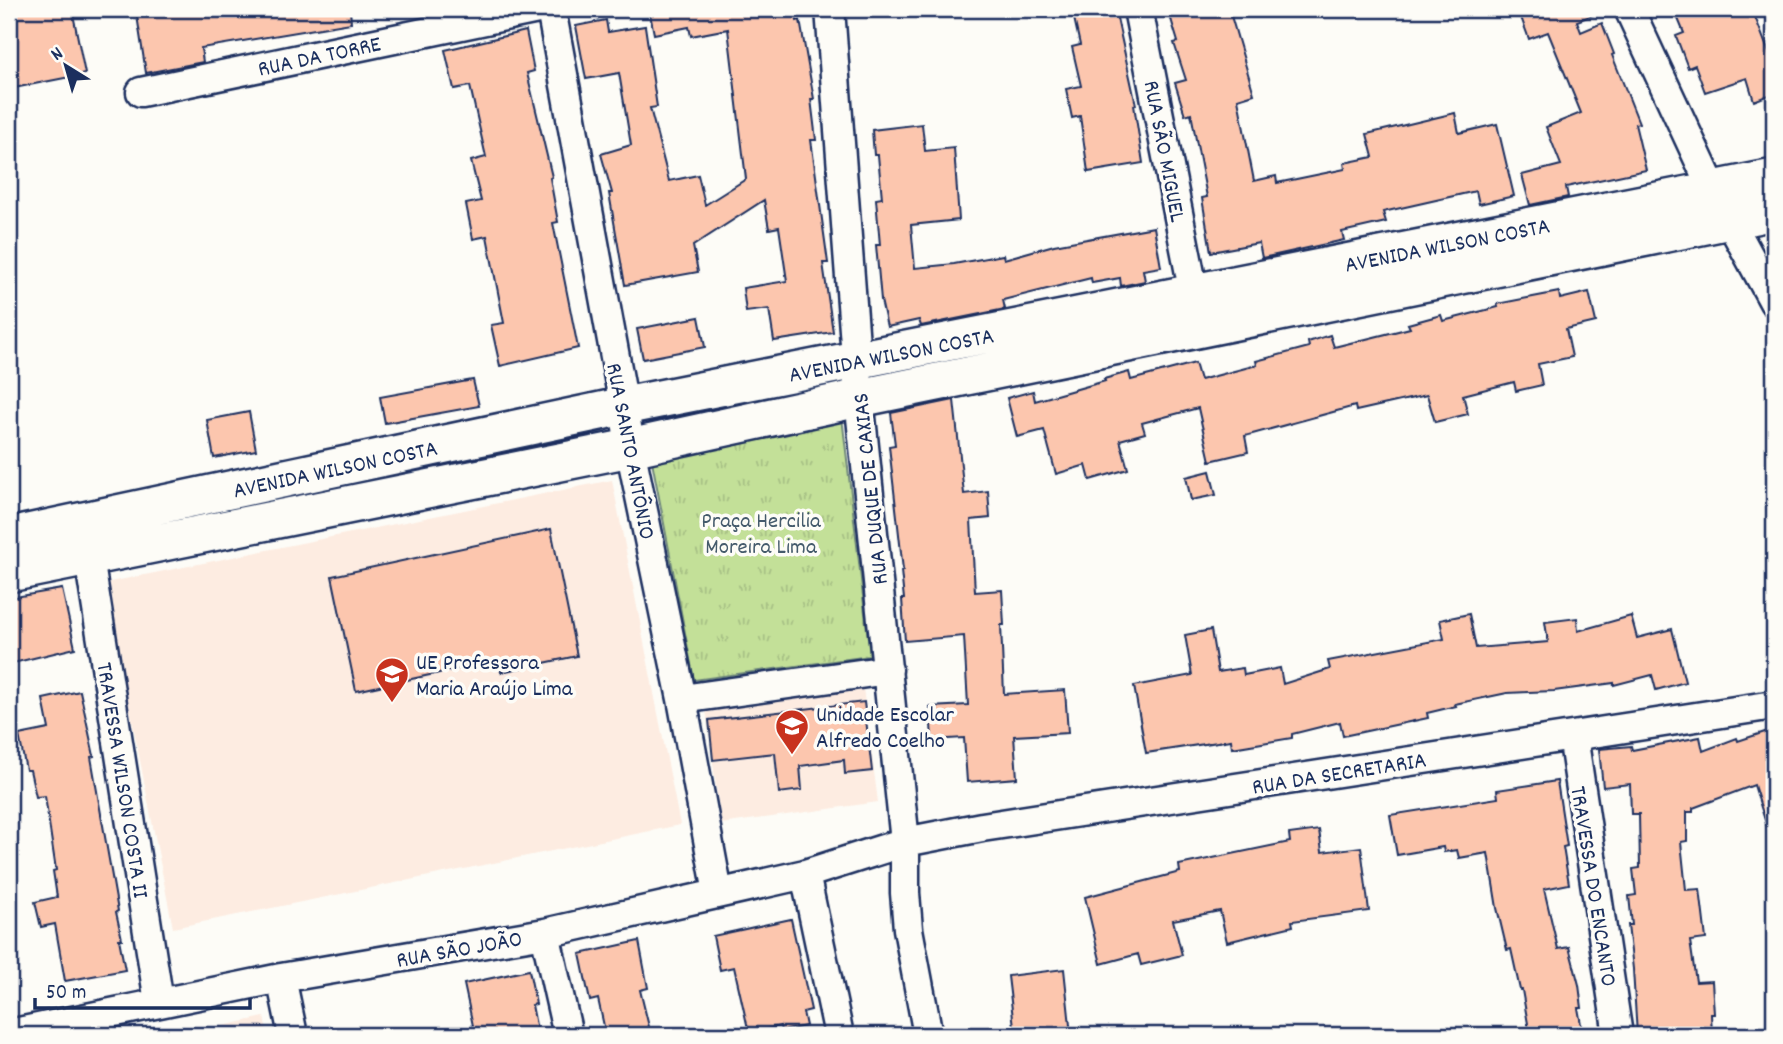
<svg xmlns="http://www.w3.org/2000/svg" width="1783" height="1044" font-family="Dekko,sans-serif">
	<defs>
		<pattern id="park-tufts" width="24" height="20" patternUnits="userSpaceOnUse" patternTransform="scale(1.75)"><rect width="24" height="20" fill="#c3e098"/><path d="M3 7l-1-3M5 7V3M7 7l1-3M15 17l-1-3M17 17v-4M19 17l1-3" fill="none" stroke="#a7c085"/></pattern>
	</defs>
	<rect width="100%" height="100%" fill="#fdfcf7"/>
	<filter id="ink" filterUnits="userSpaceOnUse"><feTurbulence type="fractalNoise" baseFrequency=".0143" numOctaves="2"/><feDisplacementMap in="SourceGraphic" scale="14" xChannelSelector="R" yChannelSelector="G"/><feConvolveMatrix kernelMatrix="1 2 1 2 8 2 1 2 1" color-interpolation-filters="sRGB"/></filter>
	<g filter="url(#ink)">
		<path fill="#fdece1" d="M612,480L680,825L173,928L105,583Z
			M863,688L878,802L721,824L706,710Z
			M264,1017L268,1035H180Z"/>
		<path fill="url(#park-tufts)" stroke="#6f887b" stroke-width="2" d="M842,417L870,656L694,680L651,456Z"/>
		<path fill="#fcc6ae" stroke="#1b2f5e" stroke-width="2" d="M9,9H72L85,74L9,89Z
			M136,9H350L351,23L201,48L203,62L146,73Z
			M649,9H795L797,21L800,20L814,99H811L816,140H811L828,263H823L833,332L774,341L769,309L746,312L743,288L787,281L779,227L769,229L764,200L693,246L698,272L625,285L609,193H612L601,154L631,145L619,73L586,79L576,26L606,20L608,32L645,26L657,107L650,108L669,181L698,175L705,205L746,179L728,29L691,36L689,27L654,34Z
			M1072,9H1115L1136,105H1134L1143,163L1088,172L1080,116L1072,118L1066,89L1081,86L1072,47L1080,45Z
			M1168,9H1229L1254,94L1238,99L1254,181L1276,176L1277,183L1345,169L1344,163L1373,157L1367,134L1455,113L1459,133L1497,124L1514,196L1479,204L1476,191L1383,212L1386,222L1342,232L1344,240L1262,258L1259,243L1211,252L1202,198L1207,197L1191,113L1185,115L1175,83L1186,80L1174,43L1178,42Z
			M1518,9H1603V11L1577,21L1581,32L1602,23L1614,54L1612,55L1639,123L1635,124L1646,170L1566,187L1568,197L1530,205L1522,175L1561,165L1546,127L1581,113L1548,32L1529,39Z
			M1674,9H1752L1774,66V93L1754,101L1747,78L1705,92L1695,65L1688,68L1676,36L1684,33Z
			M526,31L534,71L527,73L552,177L550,178L558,222L553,223L578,348L500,366L491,325L504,323L487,236L473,239L466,204L481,201L471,161L486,157L470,86L454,89L445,50Z
			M922,124L925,151L954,148L959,220L911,225L915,268L954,264L1003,255L1004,259L1054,245L1154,227L1161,267L1143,270L1145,281L1121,286L1120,278L1092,283L1091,278L1003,300L1005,309L921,326L919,320L887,327L881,300L876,245H880L876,199L882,198L878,155H874L872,130Z
			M1559,292L1560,299L1589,292L1596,322L1566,329L1572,357L1538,364L1542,385L1516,391L1514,382L1463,395L1468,414L1435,422L1427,395L1356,411L1355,406L1245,436L1248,452L1210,461L1198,408L1142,423L1145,433L1120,440L1128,469L1090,480L1086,465L1056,474L1044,430L1017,437L1007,398L1033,391L1035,401L1105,381L1104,379L1129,372L1131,380L1195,363L1200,380L1257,365L1256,361L1309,347L1308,342L1330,335L1334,347L1410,328L1408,324L1441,315L1443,321L1498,307L1497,304Z
			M699,317L705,347L643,359L637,329Z
			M473,380L479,406L385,423L380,397Z
			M954,400L964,494L988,491L990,518L971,520L975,592L1002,590L1004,625H1001L1004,694L1065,690L1068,733L1014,736L1017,778L967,782L964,738L932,740L930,707L968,705L964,636L905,641L902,599H904L901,571L903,570L889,446L895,445L891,413Z
			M249,412L256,450L214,458L207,420Z
			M1210,471L1216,495L1191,500L1186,477Z
			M551,529L577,656L501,672L499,660L356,691L332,576Z
			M62,589L75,648L9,664V598Z
			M1469,614L1476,648L1548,642L1545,622L1577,618L1578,631L1631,616L1637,638L1672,629L1685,682L1656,690L1652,675L1614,685V683L1554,691L1507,693L1455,704L1456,706L1427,713L1428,718L1343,736L1340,722L1292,734V738L1232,748L1231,740L1146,753L1134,686L1192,675L1185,635L1211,630L1218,672L1243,668L1244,675L1280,668L1283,684L1330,669L1328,661L1444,639L1440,620Z
			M80,691L94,756L91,757L118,911L116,912L122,939H119L125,970L65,981L55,924L41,927L35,902L57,897L53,871L56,870L45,796L36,797L30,770H26L19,735L49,729L43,699Z
			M864,702L872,771L845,774L844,760L800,766L802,790L779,793L775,753L713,760L709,720Z
			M1774,729V832L1769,833L1754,785L1693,808V812H1687V841L1681,842L1686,890L1700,889L1706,939L1690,941L1696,982L1712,981L1714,1014H1711L1712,1035H1637L1633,969L1628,925H1632L1629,896L1636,895L1633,869L1640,868L1639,814H1631L1630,784L1603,787L1599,749L1631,746L1632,750L1700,737L1703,751L1737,738L1738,741Z
			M1557,781L1567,846L1563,847L1569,884L1544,889L1558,949L1569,947L1579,985L1582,1008H1578L1583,1035H1530L1522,990H1520L1511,949L1507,950L1497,908L1488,853L1459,858L1457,850L1444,852L1443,847L1397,855L1390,815L1498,798L1497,790Z
			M1319,830L1322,852L1361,847L1369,911L1292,921L1293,926L1227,942L1220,911L1173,920L1182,955L1141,965L1138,954L1101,964L1085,897L1180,872L1179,865L1290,842L1289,834Z
			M791,919L811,1010L803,1012L806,1026L781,1031L780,1026L749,1033L734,967L720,970L713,936Z
			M639,941L648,988L640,990L651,1035H606L598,999L590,1001L580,954Z
			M1064,969L1071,1035H1015L1008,976Z
			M529,970L536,1004L532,1005L538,1035H475L464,984Z"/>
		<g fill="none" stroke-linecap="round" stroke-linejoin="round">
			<g stroke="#1b2f5e" stroke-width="33">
				<path id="minor" d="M551,9L624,406L630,448L682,699L718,893
					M830,9L859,398L905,842V893L908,929L928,1035
					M1138,9L1194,294
					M1629,9L1713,190L1774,302
					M141,92L538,9
					M89,558L159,1002
					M682,699L888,670
					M1573,736L1618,1035
					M805,874L839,1035
					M545,933L568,1035
					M281,978L293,1035
					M9,1034L281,978L545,933L805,874L905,842L982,827L1774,705"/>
			</g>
			<g stroke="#1b2f5e" stroke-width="42">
				<path id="tertiary" d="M9,537L624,406L1774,178
					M9,573L630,448L859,398L1774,211"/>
			</g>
			<use href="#minor" stroke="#fdfcf7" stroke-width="28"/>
			<use href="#tertiary" stroke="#fdfcf7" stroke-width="37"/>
		</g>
	</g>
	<defs>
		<g id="school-pin" transform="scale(1.75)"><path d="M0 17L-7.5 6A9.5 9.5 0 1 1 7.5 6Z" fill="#c8321e" stroke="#fdfcf7"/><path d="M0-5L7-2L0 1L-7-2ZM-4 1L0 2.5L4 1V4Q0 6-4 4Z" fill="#fff"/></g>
	</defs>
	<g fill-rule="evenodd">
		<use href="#school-pin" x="392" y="674"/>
		<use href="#school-pin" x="792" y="726"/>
	</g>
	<g text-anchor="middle" stroke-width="7" stroke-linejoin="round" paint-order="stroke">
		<g font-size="23" fill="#1b2f5e" stroke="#fdfcf7">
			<text transform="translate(319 55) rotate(-12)" y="8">RUA DA TORRE</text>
			<text transform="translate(1166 151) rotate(79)" y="8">RUA SÃO MIGUEL</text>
			<text transform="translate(1447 244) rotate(-11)" y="8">AVENIDA WILSON COSTA</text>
			<text transform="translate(891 354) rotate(-11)" y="8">AVENIDA WILSON COSTA</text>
			<text transform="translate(632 451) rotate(79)" y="8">RUA SANTO ANTÔNIO</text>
			<text transform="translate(335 468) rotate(-12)" y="8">AVENIDA WILSON COSTA</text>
			<text transform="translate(869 489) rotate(-96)" y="8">RUA DUQUE DE CAXIAS</text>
			<text transform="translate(1339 772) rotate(-9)" y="8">RUA DA SECRETARIA</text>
			<text transform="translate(124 780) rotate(81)" y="8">TRAVESSA WILSON COSTA II</text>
			<text transform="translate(1595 886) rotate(81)" y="8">TRAVESSA DO ENCANTO</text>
			<text transform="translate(459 948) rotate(-10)" y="8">RUA SÃO JOÃO</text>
		</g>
		<g font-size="23" fill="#455b6c" stroke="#fdfcf7">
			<text x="761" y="527">Praça Hercilia<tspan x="761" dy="26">Moreira Lima</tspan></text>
		</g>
		<g font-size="23" fill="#1b2f5e" stroke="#fdfcf7" text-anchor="start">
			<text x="416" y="669">UE Professora<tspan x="416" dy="26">Maria Araújo Lima</tspan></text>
			<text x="816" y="721">Unidade Escolar<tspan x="816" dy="26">Alfredo Coelho</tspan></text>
		</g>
	</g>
	<rect width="1783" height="1044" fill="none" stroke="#fdfcf7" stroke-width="35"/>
	<rect x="18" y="18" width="1748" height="1009" fill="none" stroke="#1b2f5e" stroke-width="2.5" filter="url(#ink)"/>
	<g transform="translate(66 66) rotate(323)" stroke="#fdfcf7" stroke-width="5" paint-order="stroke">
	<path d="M0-5L12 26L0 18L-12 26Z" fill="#1b2f5e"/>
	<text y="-10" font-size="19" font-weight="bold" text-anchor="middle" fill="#1b2f5e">N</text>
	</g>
	<path d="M35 998v10h215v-10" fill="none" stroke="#1b2f5e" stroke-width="3.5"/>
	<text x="46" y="998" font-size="21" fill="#1b2f5e" stroke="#fdfcf7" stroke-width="5" paint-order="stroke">50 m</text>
</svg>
